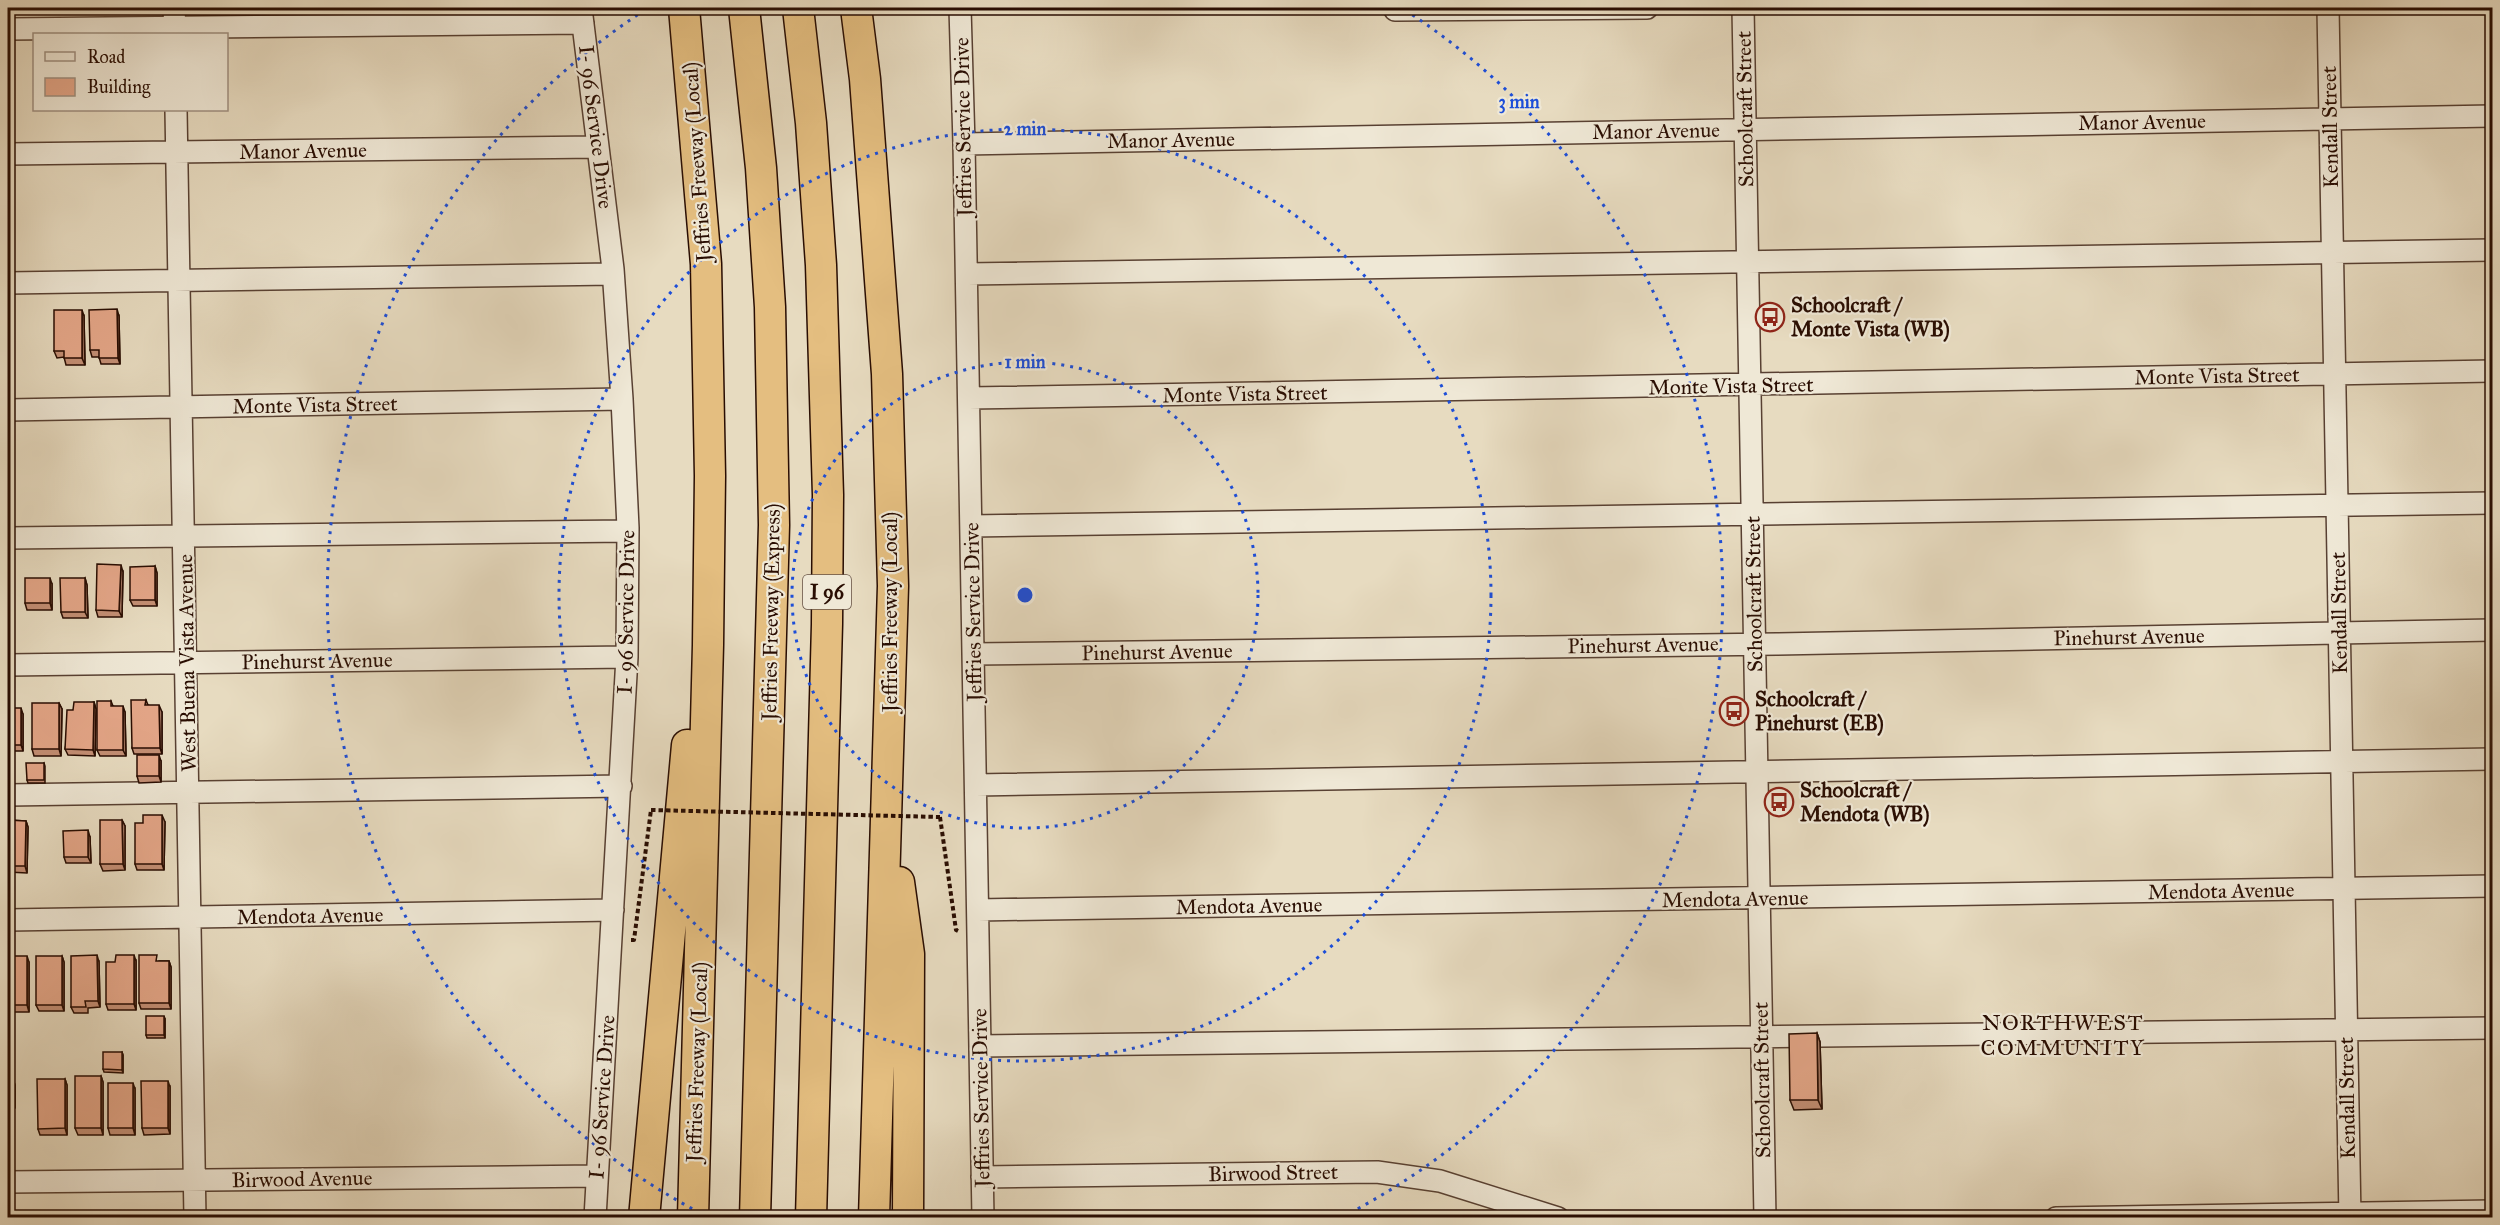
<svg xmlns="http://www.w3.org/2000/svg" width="2500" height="1225" font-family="'IM FELL Great Primer',serif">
	<rect width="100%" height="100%" fill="#e7dbc0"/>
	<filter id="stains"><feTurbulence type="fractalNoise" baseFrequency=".00333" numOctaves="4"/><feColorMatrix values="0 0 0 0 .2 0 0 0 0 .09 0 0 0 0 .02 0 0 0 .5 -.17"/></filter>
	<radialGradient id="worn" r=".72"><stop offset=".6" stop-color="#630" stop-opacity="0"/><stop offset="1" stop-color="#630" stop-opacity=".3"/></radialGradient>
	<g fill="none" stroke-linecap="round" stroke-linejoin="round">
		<g stroke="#584032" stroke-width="24">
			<path id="minor" d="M174,8L175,34
				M581,8L613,269L622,399L628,528L627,657L595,1218
				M960,8L964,144L983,1218
				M1743,8L1765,1218
				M2328,8L2350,1218
				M1395,10L1647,8
				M8,29L583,23
				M176,110L195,1218
				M964,144L2492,116
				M8,154L598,147
				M967,274L2492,250
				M8,283L613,274
				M969,398L2492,371
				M8,410L622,399
				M971,526L2492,503
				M8,538L628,531
				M973,654L1777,644L2492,630
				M8,665L627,657
				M976,785L2492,759
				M8,795L621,786
				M978,910L2492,886
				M8,920L613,910
				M980,1046L2492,1028
				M982,1177L1377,1172L1440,1181L1558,1218
				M8,1182L597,1176
				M2056,1218L2492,1211"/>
		</g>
		<g stroke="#290d02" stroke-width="33">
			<path id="highway" d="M684,8L706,264L710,476L708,645L693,1218
				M744,8L761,168L770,307L774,525L755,1218
				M798,8L811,123L821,265L828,495L827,624L811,1218
				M856,8L865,79L887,374L893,586L874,1218
				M899,882L909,954L908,1218
				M644,1218L687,745"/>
		</g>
		<path stroke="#290d02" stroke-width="4" stroke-dasharray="4.5 3" stroke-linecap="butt" d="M940,817L956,930L958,931
			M631,940H634L651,810"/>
		<use href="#minor" stroke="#efe8d6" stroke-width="21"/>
		<use href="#highway" stroke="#e4be80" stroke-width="30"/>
		<path stroke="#290d02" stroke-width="4" stroke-dasharray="4.5 3" stroke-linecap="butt" d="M651,810L940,817"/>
	</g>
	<path fill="#c48f75" stroke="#290d02" stroke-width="1.5" d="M84,316L85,365H66L64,357L57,358L54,351Z
		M119,316L120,364H101L99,357H92L90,350Z
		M155,566L157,573V606H133L130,600Z
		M123,572L122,617H98L96,610Z
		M85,578L87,585L88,618H63L61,612Z
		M52,584V610H27L25,603Z
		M146,700L148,705L162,712V754H134L132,748Z
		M111,701L113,706L125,712L126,756H100L97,750Z
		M94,702L96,709L95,756L68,755L65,749L73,710Z
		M59,703L62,709L61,756H34L32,749Z
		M8,708L23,714V751H8Z
		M161,761V782L139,783L137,776Z
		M44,763L45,766V783H28L27,780Z
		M8,820L26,821L28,827L27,873L8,872Z
		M122,820L125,826V870L103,871L100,864Z
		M165,822L164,870H137L135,864L143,823Z
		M90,837L91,863H66L64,857Z
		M8,956L29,962V1012H8Z
		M62,956L64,962V1011H39L36,1005Z
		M136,961V1010H108L106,1004Z
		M159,961H169L171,967V1009H141L139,1003Z
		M99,962L100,1007L88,1008V1013H74L71,1007Z
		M165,1019V1038H147L146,1035Z
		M1817,1033L1820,1042L1822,1109L1794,1110L1790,1100Z
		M8,1049L11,1056V1072H8Z
		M122,1052L123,1055V1073L104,1072L103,1069Z
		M101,1076L103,1082V1135H78L75,1128Z
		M8,1078H13L15,1085V1108H8Z
		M65,1079L67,1085V1135H40L38,1129Z
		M170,1087V1134L144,1135L142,1128Z
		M135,1089V1135H110L108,1128Z"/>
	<path fill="#a0745f" stroke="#290d02" stroke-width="1.5" d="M117,309L119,316L120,364L118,358Z
		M82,310L84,316L85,365L82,358Z
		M121,565L123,572L122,617L119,611Z
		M155,566L157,573V606L155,600Z
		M50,578L52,584V610L50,603Z
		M85,578L87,585L88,618L85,612Z
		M94,702L96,709L95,756L93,750Z
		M59,703L62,709L61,756L59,749Z
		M159,705L162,712V754L160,748Z
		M123,706L125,712L126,756L123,750Z
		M21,708L23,714V751L21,745Z
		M159,755L161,761V782L159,776Z
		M162,815L165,822L164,870L162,864Z
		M122,820L125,826V870L123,864Z
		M26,821L28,827L27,873L25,866Z
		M88,830L90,837L91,863L88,857Z
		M97,955L99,962L100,1007L98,1001Z
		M134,955L136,961V1010L134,1004Z
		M27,956L29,962V1012L27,1005Z
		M62,956L64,962V1011L62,1005Z
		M169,961L171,967V1009L169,1003Z
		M164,1016L165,1019V1038L164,1035Z
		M1817,1033L1820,1042L1822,1109L1818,1100Z
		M8,1049L11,1056V1072L8,1066Z
		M122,1052L123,1055V1073L122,1070Z
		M101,1076L103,1082V1135L101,1128Z
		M13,1078L15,1085V1108L13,1101Z
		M65,1079L67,1085V1135L65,1128Z
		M168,1081L170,1087V1134L168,1128Z
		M133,1083L135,1089V1135L133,1128Z"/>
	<path fill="#e4a688" stroke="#290d02" stroke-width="1.5" d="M117,309L118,358H99V350H90L89,310Z
		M54,310H82V358H64V351H54Z
		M97,564L121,565L119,611L96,610Z
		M155,566V600H130V567Z
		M25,578H50V603H25Z
		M60,578H85V612H61Z
		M131,700H146L145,705H159L160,748H132Z
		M97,701H111V706H123V750H97Z
		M74,702H94L93,750L65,749L67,710H73Z
		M32,703H59V749H32Z
		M8,708H21V745H8Z
		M137,755H159V776H137Z
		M26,763H44V780H27Z
		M143,815H162V864H135V823H143Z
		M8,820L26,821L25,866H8Z
		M100,820H122L123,864H100Z
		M88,830V857H64L63,831Z
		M97,955L98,1001H85L86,1007H71V956Z
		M116,955H134V1004H106V962H115Z
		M139,955H157L156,961H169V1003H139Z
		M8,956H27V1005H8Z
		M36,956H62V1005H36Z
		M146,1016H164V1035H146Z
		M1817,1033L1818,1100H1790L1789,1034Z
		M103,1052H122V1070L103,1069Z
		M75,1076H101V1128H75Z
		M8,1078H13V1101H8Z
		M37,1079H65V1128L38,1129Z
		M141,1081H168V1128H142Z
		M108,1083H133V1128H108Z
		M66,1215V1218H42L41,1216Z
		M103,1216V1218H75V1217Z"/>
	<g fill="none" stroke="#1d4ed8" stroke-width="3" stroke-dasharray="3 6">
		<circle cx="1025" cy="595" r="233"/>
		<circle cx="1025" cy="595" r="466"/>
		<path d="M708 1217A698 698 0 0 1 645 10M1405 10A698 698 0 0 1 1342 1217"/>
	</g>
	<defs>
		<g id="bus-ring" transform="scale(1.5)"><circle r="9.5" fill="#efe8d6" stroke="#8f2418" stroke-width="1.5"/><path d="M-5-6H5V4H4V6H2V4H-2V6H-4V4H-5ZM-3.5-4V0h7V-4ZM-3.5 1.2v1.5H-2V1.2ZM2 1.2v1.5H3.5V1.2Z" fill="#8f2418"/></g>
	</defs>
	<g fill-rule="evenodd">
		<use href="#bus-ring" x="1770" y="317"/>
		<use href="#bus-ring" x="1734" y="711"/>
		<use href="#bus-ring" x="1779" y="802"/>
	</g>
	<g text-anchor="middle" stroke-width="4.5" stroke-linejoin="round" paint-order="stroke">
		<rect fill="#efe8d6" stroke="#644f42" stroke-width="1.5" x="803" y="575" width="48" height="34" rx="4.5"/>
		<g font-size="20" font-weight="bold" fill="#290d02">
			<text x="827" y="599">I 96</text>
		</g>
		<g font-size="21" fill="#290d02" stroke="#efe8d6">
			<text transform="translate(1745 109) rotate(-91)" y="7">Schoolcraft Street</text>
			<text transform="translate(2142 122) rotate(-1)" y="7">Manor Avenue</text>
			<text transform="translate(596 127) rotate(83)" y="7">I- 96 Service Drive</text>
			<text transform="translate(963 127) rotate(-91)" y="7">Jeffries Service Drive</text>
			<text transform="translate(2330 127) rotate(-91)" y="7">Kendall Street</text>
			<text transform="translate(1656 131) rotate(-1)" y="7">Manor Avenue</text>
			<text transform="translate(1171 140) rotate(-1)" y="7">Manor Avenue</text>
			<text transform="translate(303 151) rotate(-1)" y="7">Manor Avenue</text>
			<text transform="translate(697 162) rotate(-94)" y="7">Jeffries Freeway (Local)</text>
			<text transform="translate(2217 376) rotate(-1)" y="7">Monte Vista Street</text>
			<text transform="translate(1731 386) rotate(-1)" y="7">Monte Vista Street</text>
			<text transform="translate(1245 394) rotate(-1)" y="7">Monte Vista Street</text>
			<text transform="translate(315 405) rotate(-1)" y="7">Monte Vista Street</text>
			<text transform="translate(1754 594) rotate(-91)" y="7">Schoolcraft Street</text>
			<text transform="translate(626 612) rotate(-89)" y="7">I- 96 Service Drive</text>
			<text transform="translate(771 612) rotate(-89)" y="7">Jeffries Freeway (Express)</text>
			<text transform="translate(890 612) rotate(-90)" y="7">Jeffries Freeway (Local)</text>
			<text transform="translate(973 612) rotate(-91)" y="7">Jeffries Service Drive</text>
			<text transform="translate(2339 613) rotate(-91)" y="7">Kendall Street</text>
			<text transform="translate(2129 637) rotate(-1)" y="7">Pinehurst Avenue</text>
			<text transform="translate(1643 645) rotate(-1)" y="7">Pinehurst Avenue</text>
			<text transform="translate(1157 652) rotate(-1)" y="7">Pinehurst Avenue</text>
			<text transform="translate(317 661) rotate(-1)" y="7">Pinehurst Avenue</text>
			<text transform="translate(187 663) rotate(-91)" y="7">West Buena Vista Avenue</text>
			<text transform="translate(2221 891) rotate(-1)" y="7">Mendota Avenue</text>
			<text transform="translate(1735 899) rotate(-1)" y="7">Mendota Avenue</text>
			<text transform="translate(1249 906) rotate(-1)" y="7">Mendota Avenue</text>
			<text transform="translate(310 916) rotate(-1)" y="7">Mendota Avenue</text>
			<text transform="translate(697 1062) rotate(-88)" y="7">Jeffries Freeway (Local)</text>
			<text transform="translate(1762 1080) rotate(-91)" y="7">Schoolcraft Street</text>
			<text transform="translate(602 1097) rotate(-86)" y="7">I- 96 Service Drive</text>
			<text transform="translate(981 1098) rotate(-91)" y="7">Jeffries Service Drive</text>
			<text transform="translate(2347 1098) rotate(-91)" y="7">Kendall Street</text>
			<text transform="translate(1273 1173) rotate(-1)" y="7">Birwood Street</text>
			<text transform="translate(302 1179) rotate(-1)" y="7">Birwood Avenue</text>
		</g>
		<g font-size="21" font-weight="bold" fill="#290d02" stroke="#efe8d6" text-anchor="start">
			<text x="1791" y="312">Schoolcraft /<tspan x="1791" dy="24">Monte Vista (WB)</tspan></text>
			<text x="1755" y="706">Schoolcraft /<tspan x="1755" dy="24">Pinehurst (EB)</tspan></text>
			<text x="1800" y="797">Schoolcraft /<tspan x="1800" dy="24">Mendota (WB)</tspan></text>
		</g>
		<g font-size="22" letter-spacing="1.5" fill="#290d02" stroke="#efe8d6">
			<text x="2063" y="1030">NORTHWEST<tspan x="2063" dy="25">COMMUNITY</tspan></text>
		</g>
	</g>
	<circle cx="1025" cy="595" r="9" fill="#1d4ed8" stroke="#efe8d6" stroke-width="3"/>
	<g font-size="18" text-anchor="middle" font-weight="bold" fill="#1d4ed8" stroke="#efe8d6" stroke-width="4.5" stroke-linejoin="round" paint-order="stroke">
		<text x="1519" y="108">3 min</text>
		<text x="1025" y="135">2 min</text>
		<text x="1025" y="368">1 min</text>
	</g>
	<rect width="2500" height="1225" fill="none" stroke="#e7dbc0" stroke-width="30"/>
	<rect x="9" y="9" width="2482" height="1207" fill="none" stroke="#290d02" stroke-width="3"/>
	<rect x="15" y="15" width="2470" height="1195" fill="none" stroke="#290d02" stroke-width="1.5"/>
	<rect x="33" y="33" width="195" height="78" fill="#efe8d6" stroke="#a09081" stroke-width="1.5"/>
	<rect x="45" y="52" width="30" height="9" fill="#efe8d6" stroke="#a09081" stroke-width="1.5"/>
	<text x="87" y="63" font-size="18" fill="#290d02">Road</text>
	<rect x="45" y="78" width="30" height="18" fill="#e4a688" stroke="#a09081" stroke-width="1.5"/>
	<text x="87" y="93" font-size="18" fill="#290d02">Building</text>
	<rect width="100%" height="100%" filter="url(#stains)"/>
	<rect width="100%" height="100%" fill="url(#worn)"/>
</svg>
